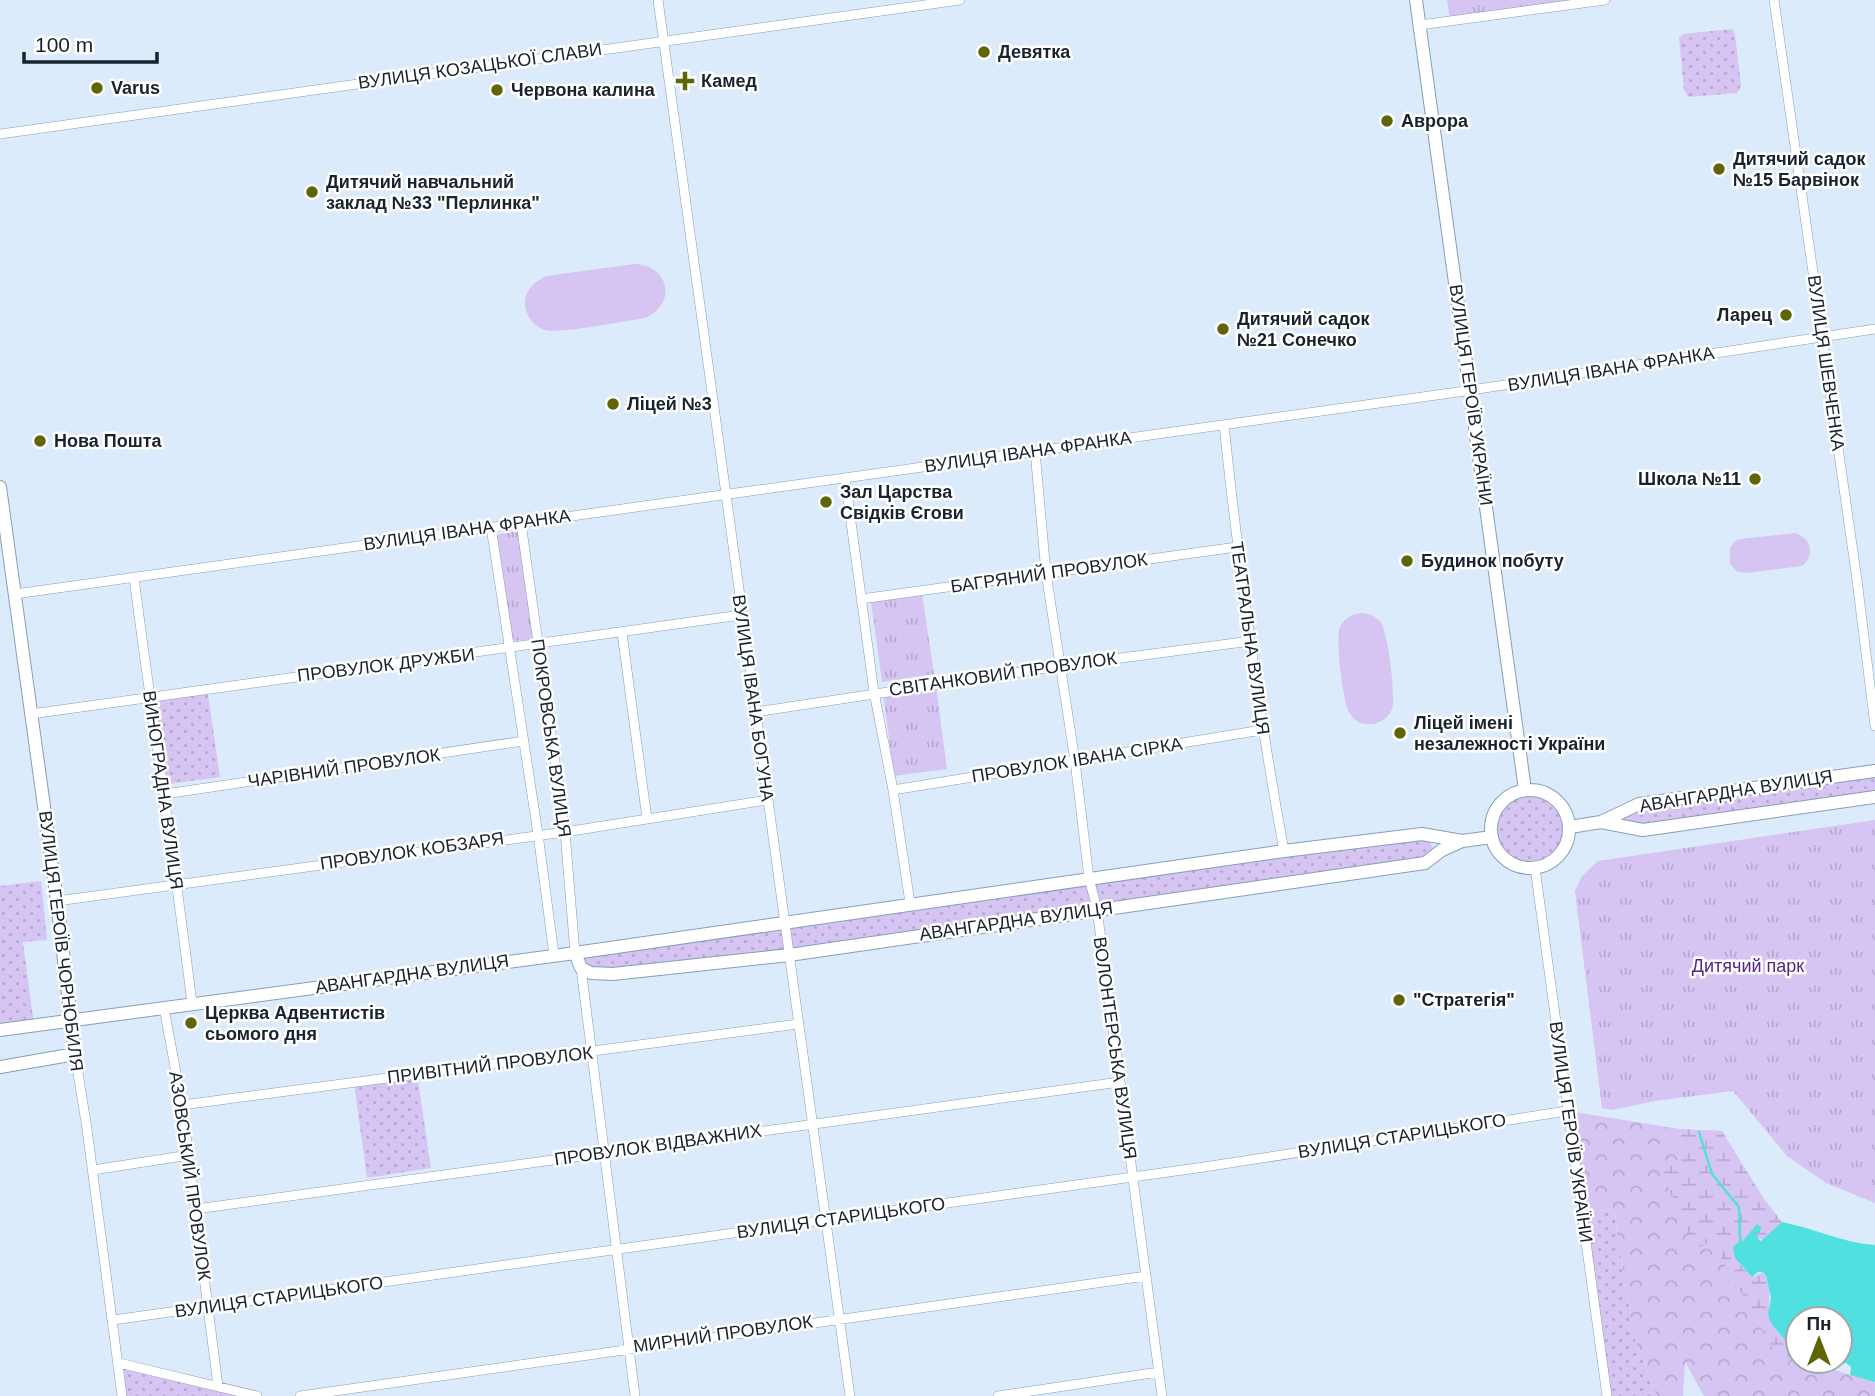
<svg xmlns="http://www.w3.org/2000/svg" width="1875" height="1396" font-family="Arial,sans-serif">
	<defs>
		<pattern id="grass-dots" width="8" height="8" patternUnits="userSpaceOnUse" patternTransform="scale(1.75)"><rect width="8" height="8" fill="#d6c4f3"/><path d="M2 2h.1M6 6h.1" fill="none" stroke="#b7a8d1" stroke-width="1.8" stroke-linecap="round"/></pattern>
		<pattern id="forest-crowns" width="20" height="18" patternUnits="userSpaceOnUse" patternTransform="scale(1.75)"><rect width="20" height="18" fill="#d6c4f3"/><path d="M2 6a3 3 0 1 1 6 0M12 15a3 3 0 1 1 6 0" fill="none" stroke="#b7a8d1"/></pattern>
		<pattern id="wetland-marsh" width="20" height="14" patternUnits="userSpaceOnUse" patternTransform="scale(1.75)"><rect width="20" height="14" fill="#d6c4f3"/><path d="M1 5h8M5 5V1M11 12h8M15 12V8" fill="none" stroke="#b7a8d1"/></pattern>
		<pattern id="park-tufts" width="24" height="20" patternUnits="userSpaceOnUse" patternTransform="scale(1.75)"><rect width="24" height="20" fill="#d6c4f3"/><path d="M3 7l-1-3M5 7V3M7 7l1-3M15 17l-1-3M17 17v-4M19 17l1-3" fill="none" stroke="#b7a8d1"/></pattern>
	</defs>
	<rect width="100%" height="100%" fill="#dbebfb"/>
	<path fill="url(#grass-dots)" d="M1732,29L1735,34L1741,86L1737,93L1688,97L1684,90L1679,38L1683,34Z
		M207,688L220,777L169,784L166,781L154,696Z
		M1875,771V797L1643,830L1601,822L1639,804Z
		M1495 829a35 35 0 1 1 70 0a35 35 0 1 1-70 0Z
		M1422,834L1433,847L1425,863L789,955L591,973L575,953Z
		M41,881L47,940L23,942L34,1025L0,1029V886Z
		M417,1074L431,1168L367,1178L354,1083Z
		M1615,1209L1617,1234L1635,1340L1657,1396H1607L1582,1213Z
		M124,1366L248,1396H126Z"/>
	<path fill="url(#forest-crowns)" d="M1567,1111L1680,1129L1696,1250L1711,1241L1776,1353L1875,1382V1396H1704L1685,1362L1683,1396H1657L1635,1340L1617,1234L1615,1209L1582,1213Z"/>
	<path fill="url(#wetland-marsh)" d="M1680,1129L1722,1131L1764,1199L1782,1222L1765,1239H1757V1234L1748,1236C1730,1254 1735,1260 1752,1277L1763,1272C1774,1289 1766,1311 1772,1324C1774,1329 1783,1336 1787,1342L1798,1343V1360L1776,1353L1711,1241L1696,1250L1661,1172L1683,1156Z"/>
	<path fill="url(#park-tufts)" d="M1447,0H1605L1450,21Z
		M522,531L539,638L517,641L512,639L497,539L499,534Z
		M922,594L934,674L882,682L871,601Z
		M936,687L947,769L894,776L883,693Z
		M1875,820V1203L1826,1183L1787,1156L1733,1091L1655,1101L1612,1110L1602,1108L1575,891L1582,876L1598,861Z"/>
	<path fill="#d6c4f3" d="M635,264C670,266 677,304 645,318C625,321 560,334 545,330C532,326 524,313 525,300C527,288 536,281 546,276Z
		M1795,533C1812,538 1815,555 1802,566L1746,573L1736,571L1730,564V548L1735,541L1741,539Z
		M1362,613C1370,614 1376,616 1381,623C1388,633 1396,697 1392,709C1389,717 1380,724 1371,724C1362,725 1353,721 1349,712C1343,702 1335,637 1340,627C1345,617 1353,614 1362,613Z"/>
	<path fill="#51e0e0" d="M1782,1222C1814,1228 1843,1243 1875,1245V1382L1850,1375L1851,1367L1846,1363L1837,1365L1822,1361H1840V1319H1798V1343L1787,1342L1772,1325L1768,1314L1771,1298L1766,1276L1763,1272H1758L1752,1277L1735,1258L1733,1247L1740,1241L1742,1242L1757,1224L1762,1228L1757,1234L1758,1239L1761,1241Z"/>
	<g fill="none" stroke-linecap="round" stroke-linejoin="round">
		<path stroke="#51e0e0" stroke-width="2.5" d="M1699,1132L1712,1174L1739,1207L1740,1241"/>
		<g stroke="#869fb8" stroke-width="10">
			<path id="street" d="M658,0L850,1396
				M1774,0L1857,580L1875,726
				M1420,25L1605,0
				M0,134L960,0
				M1224,425C1239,568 1258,709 1284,851
				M1035,451L1046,573L1075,761L1089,878L1097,909L1162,1396
				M845,478L874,692L893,790L910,903
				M521,523L565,832L575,953
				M491,527L538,834L554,955
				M134,577C152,720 175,861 192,1004
				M15,594L1458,392L1875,329
				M861,599L1237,547
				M622,633L647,819
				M755,712L1060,666L1251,641
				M31,714L741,615
				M893,790L1262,730
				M165,794L523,741
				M1535,868L1607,1396
				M57,901L565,832L767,800
				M581,968L635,1396
				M164,1008L182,1105L218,1386
				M75,1054L87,1129L122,1396
				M182,1105L798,1024
				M93,1170L189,1155
				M196,1209L1120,1082
				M113,1320L1204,1167L1567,1111
				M119,1363L257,1396
				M300,1396L1146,1276
				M998,1396L1159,1372"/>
		</g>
		<g stroke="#869fb8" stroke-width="14">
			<path id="secondary" d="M1416,0L1525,790
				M0,487L57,901L75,1054L0,1067
				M1491 829a39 39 0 1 1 78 0a39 39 0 1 1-78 0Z
				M1601,822L1643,830L1875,797
				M1570,827L1601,822L1639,804L1875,771
				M575,953L1284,851L1422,834L1462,841L1492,837
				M0,1030L575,953L581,968L591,973L613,974L789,955L1425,863L1442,850L1462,841"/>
		</g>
		<use href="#street" stroke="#fff" stroke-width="9"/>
		<use href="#secondary" stroke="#fff" stroke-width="12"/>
	</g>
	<g fill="#5e6504" stroke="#fff" stroke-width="2.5">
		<circle cx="984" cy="52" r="7"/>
		<path d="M681.5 70.5h7v7h7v7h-7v7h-7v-7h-7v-7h7z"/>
		<circle cx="97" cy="88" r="7"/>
		<circle cx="497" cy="90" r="7"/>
		<circle cx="1387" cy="121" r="7"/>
		<circle cx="1719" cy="169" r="7"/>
		<circle cx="312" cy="192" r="7"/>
		<circle cx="1786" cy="315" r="7"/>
		<circle cx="1223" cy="329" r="7"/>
		<circle cx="613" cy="404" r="7"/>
		<circle cx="40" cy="441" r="7"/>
		<circle cx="1755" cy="479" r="7"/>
		<circle cx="826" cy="502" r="7"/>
		<circle cx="1407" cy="561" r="7"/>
		<circle cx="1400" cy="733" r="7"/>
		<circle cx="1399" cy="1000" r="7"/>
		<circle cx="191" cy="1023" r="7"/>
	</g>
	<g text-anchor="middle" stroke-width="5" stroke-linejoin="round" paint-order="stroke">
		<g font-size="18" font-weight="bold" fill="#19232d" stroke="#fff" text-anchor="start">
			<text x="998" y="58">Девятка</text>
			<text x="701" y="87">Камед</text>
			<text x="111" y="94">Varus</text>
			<text x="511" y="96">Червона калина</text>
			<text x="1401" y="127">Аврора</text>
			<text x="1733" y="165">Дитячий садок<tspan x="1733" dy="21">№15 Барвінок</tspan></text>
			<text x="326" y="188">Дитячий навчальний<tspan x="326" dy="21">заклад №33 "Перлинка"</tspan></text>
			<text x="1772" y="321" text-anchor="end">Ларец</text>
			<text x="1237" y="325">Дитячий садок<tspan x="1237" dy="21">№21 Сонечко</tspan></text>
			<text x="627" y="410">Ліцей №3</text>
			<text x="54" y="447">Нова Пошта</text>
			<text x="1741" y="485" text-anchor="end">Школа №11</text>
			<text x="840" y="498">Зал Царства<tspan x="840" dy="21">Свідків Єгови</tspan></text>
			<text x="1421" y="567">Будинок побуту</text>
			<text x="1414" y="729">Ліцей імені<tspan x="1414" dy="21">незалежності України</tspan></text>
			<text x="1413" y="1006">"Стратегія"</text>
			<text x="205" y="1019">Церква Адвентистів<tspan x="205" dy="21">сьомого дня</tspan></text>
		</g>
		<g font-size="18" fill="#19232d" stroke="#fff">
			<text transform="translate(480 66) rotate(-8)" y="6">ВУЛИЦЯ КОЗАЦЬКОЇ СЛАВИ</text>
			<text transform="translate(1826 363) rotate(82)" y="6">ВУЛИЦЯ ШЕВЧЕНКА</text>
			<text transform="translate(1611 369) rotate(-9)" y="6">ВУЛИЦЯ ІВАНА ФРАНКА</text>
			<text transform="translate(1471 395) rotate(82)" y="6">ВУЛИЦЯ ГЕРОЇВ УКРАЇНИ</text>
			<text transform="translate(1028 452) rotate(-8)" y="6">ВУЛИЦЯ ІВАНА ФРАНКА</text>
			<text transform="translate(467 530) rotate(-8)" y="6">ВУЛИЦЯ ІВАНА ФРАНКА</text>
			<text transform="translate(1049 573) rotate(-8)" y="6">БАГРЯНИЙ ПРОВУЛОК</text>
			<text transform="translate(1250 638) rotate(82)" y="6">ТЕАТРАЛЬНА ВУЛИЦЯ</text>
			<text transform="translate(386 665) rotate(-7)" y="6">ПРОВУЛОК ДРУЖБИ</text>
			<text transform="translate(1003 674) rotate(-8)" y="6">СВІТАНКОВИЙ ПРОВУЛОК</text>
			<text transform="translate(753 698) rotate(82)" y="6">ВУЛИЦЯ ІВАНА БОГУНА</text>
			<text transform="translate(551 738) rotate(82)" y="6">ПОКРОВСЬКА ВУЛИЦЯ</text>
			<text transform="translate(1077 760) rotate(-9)" y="6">ПРОВУЛОК ІВАНА СІРКА</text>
			<text transform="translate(344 768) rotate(-8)" y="6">ЧАРІВНИЙ ПРОВУЛОК</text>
			<text transform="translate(163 790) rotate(82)" y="6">ВИНОГРАДНА ВУЛИЦЯ</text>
			<text transform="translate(1736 791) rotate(-9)" y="6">АВАНГАРДНА ВУЛИЦЯ</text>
			<text transform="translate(412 851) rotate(-8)" y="6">ПРОВУЛОК КОБЗАРЯ</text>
			<text transform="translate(1016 921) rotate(-8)" y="6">АВАНГАРДНА ВУЛИЦЯ</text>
			<text transform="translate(61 941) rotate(83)" y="6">ВУЛИЦЯ ГЕРОЇВ ЧОРНОБИЛЯ</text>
			<text transform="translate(412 974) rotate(-8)" y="6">АВАНГАРДНА ВУЛИЦЯ</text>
			<text transform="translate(1115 1048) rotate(82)" y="6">ВОЛОНТЕРСЬКА ВУЛИЦЯ</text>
			<text transform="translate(490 1065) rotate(-7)" y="6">ПРИВІТНИЙ ПРОВУЛОК</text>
			<text transform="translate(1571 1132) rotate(82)" y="6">ВУЛИЦЯ ГЕРОЇВ УКРАЇНИ</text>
			<text transform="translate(1402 1136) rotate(-9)" y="6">ВУЛИЦЯ СТАРИЦЬКОГО</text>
			<text transform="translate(658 1145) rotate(-8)" y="6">ПРОВУЛОК ВІДВАЖНИХ</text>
			<text transform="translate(190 1176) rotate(82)" y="6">АЗОВСЬКИЙ ПРОВУЛОК</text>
			<text transform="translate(841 1218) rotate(-8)" y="6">ВУЛИЦЯ СТАРИЦЬКОГО</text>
			<text transform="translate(279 1297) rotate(-8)" y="6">ВУЛИЦЯ СТАРИЦЬКОГО</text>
			<text transform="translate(723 1334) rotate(-8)" y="6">МИРНИЙ ПРОВУЛОК</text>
		</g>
		<g font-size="18" fill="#542684" stroke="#fff">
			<text x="1748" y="972">Дитячий парк</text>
		</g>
	</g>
	<g transform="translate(1819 1340)"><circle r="33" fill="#ffffff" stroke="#a3a7ab" stroke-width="2"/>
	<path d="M0-5L12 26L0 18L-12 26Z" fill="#5e6504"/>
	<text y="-10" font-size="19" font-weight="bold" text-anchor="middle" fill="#19232d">Пн</text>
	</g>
	<path d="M24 52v10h133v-10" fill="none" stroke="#19232d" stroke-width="3.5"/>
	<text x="35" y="52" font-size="21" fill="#19232d" stroke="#ffffff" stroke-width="5" paint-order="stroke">100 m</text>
</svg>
